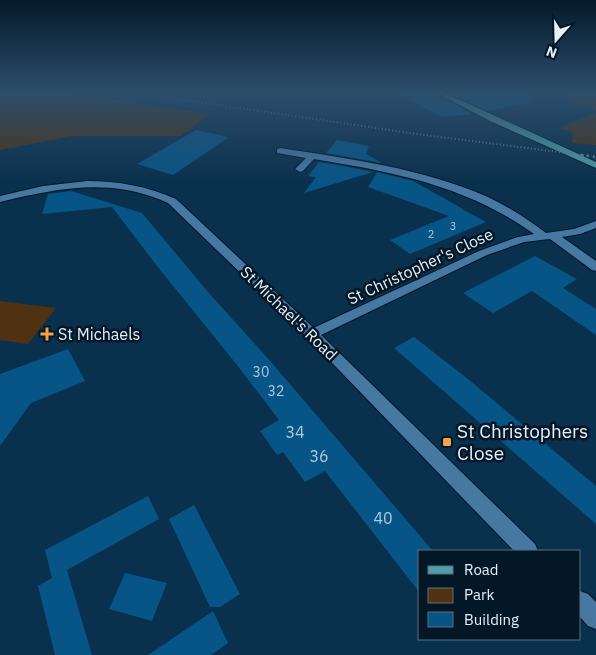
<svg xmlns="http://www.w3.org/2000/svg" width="596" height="655" font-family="'IBM Plex Sans',sans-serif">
	<rect width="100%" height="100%" fill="#09304c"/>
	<path fill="#4f3211" d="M0,92H63L210,114L181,136H72L0,150Z
		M568,92H596V110L578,106L564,99Z
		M596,113V145L572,143L573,133L559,128Z
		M0,301L56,308L28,344L0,340Z"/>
	<path fill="#075587" d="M395,92H433L472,114L442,117Z
		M447,92H531L532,102L488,111Z
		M196,130L229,137L173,175L137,164Z
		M337,140L369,146L366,154L382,163L326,153Z
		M319,162L343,166L373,172L304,193L316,177L308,176Z
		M377,172L413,181L463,209V211L464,210L486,222L410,254L390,240L449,216L368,187Z
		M71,191L142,213L208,292L271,362L433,551H420V593L325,471L305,482L283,452L277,455L260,431L279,420L237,365L157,266L112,207L42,214L48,194Z
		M535,256L577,279L563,288L596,309V335L532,291L493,313L463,293Z
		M414,337L468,379L596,486V524L394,348Z
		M68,349L85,381L31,403L0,446V374Z
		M148,496L159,519L67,570L92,655H55L38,586L52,578L45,550Z
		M194,505L240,594L220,607H210L169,519Z
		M125,573L167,583L152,621L109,609Z
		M213,611L228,643L211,655H148Z"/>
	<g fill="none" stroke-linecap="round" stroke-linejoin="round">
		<g stroke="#00172a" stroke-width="2">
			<path id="minor" d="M280,148C350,159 422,168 488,197C509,207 527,219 546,233L574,229L596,221V228L580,234L562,237L596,261V271L592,270L550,239L524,242L487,255L317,337H307L305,334L307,331L479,251L518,237L534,234C467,186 394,172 314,159L303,171L300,172L295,169L306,158L277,153V149Z"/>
		</g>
		<g stroke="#00172a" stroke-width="2">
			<path id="tertiary" d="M87,181C119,181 146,186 176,199L317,331L535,544L538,551H514L307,337L168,203C111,177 59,188 0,202V196L43,186Z
				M580,591L588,594L596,602V629L588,626L580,617Z"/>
		</g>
		<g stroke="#00172a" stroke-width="2">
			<path id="primary" d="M435,92H443L596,162V168L490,121Z"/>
		</g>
		<use href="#minor" fill="#4778a2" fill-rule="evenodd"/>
		<use href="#tertiary" fill="#4778a2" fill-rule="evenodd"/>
		<use href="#primary" fill="#4f9ea9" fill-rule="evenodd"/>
		<path stroke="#6d879b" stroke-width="2" stroke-dasharray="1 2.5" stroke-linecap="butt" d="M129,92L424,135L590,156"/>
		<path stroke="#6d879b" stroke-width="2.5" stroke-dasharray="2 4" stroke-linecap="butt" d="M581,155L596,157"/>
	</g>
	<linearGradient id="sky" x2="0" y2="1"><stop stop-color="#051a2a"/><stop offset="0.5" stop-color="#2c4e6c"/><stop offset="1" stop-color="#2c4e6c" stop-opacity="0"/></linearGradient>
	<rect width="596" height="183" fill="url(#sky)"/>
	<g fill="#f5a346" stroke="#041727" stroke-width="2">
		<path d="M44.5 326.5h5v5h5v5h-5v5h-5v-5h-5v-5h5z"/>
		<rect x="442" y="437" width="10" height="10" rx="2.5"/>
	</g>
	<g text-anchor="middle" stroke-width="5" stroke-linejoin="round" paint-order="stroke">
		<g font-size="11" fill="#aec9dd">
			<text x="453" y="230">3</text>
			<text x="431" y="238">2</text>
		</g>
		<g font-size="14" fill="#aec9dd">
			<text x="261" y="377">30</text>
			<text x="276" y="396">32</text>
		</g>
		<g font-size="16" fill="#e6f0fa" stroke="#041727">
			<text transform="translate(420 266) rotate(-25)" y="6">St Christopher's Close</text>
			<text transform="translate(289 313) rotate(44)" y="6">St Michael's Road</text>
		</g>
		<g font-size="16" fill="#e6f0fa" stroke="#041727" text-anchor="start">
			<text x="58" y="340">St Michaels</text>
		</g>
		<g font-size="16" fill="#aec9dd">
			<text x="295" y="438">34</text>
			<text x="319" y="462">36</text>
			<text x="383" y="524">40</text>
		</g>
		<g font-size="19" fill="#e6f0fa" stroke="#041727" text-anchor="start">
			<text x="457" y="438">St Christophers<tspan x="457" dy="22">Close</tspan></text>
		</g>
	</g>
	<rect x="418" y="550" width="162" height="90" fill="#041727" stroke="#5e6e7b"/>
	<rect x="428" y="566" width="25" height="8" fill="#4f9ea9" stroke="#5e6e7b"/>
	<text x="464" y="575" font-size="15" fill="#e6f0fa">Road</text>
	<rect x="428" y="588" width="25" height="15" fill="#4f3211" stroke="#5e6e7b"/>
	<text x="464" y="600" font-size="15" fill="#e6f0fa">Park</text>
	<rect x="428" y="612" width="25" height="15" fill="#075587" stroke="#5e6e7b"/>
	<text x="464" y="625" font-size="15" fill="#e6f0fa">Building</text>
	<g transform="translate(556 40) rotate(200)" stroke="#041727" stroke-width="4" paint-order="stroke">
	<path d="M0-4L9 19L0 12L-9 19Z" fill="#e6f0fa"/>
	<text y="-8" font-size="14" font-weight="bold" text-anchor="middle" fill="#e6f0fa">N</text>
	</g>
</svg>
